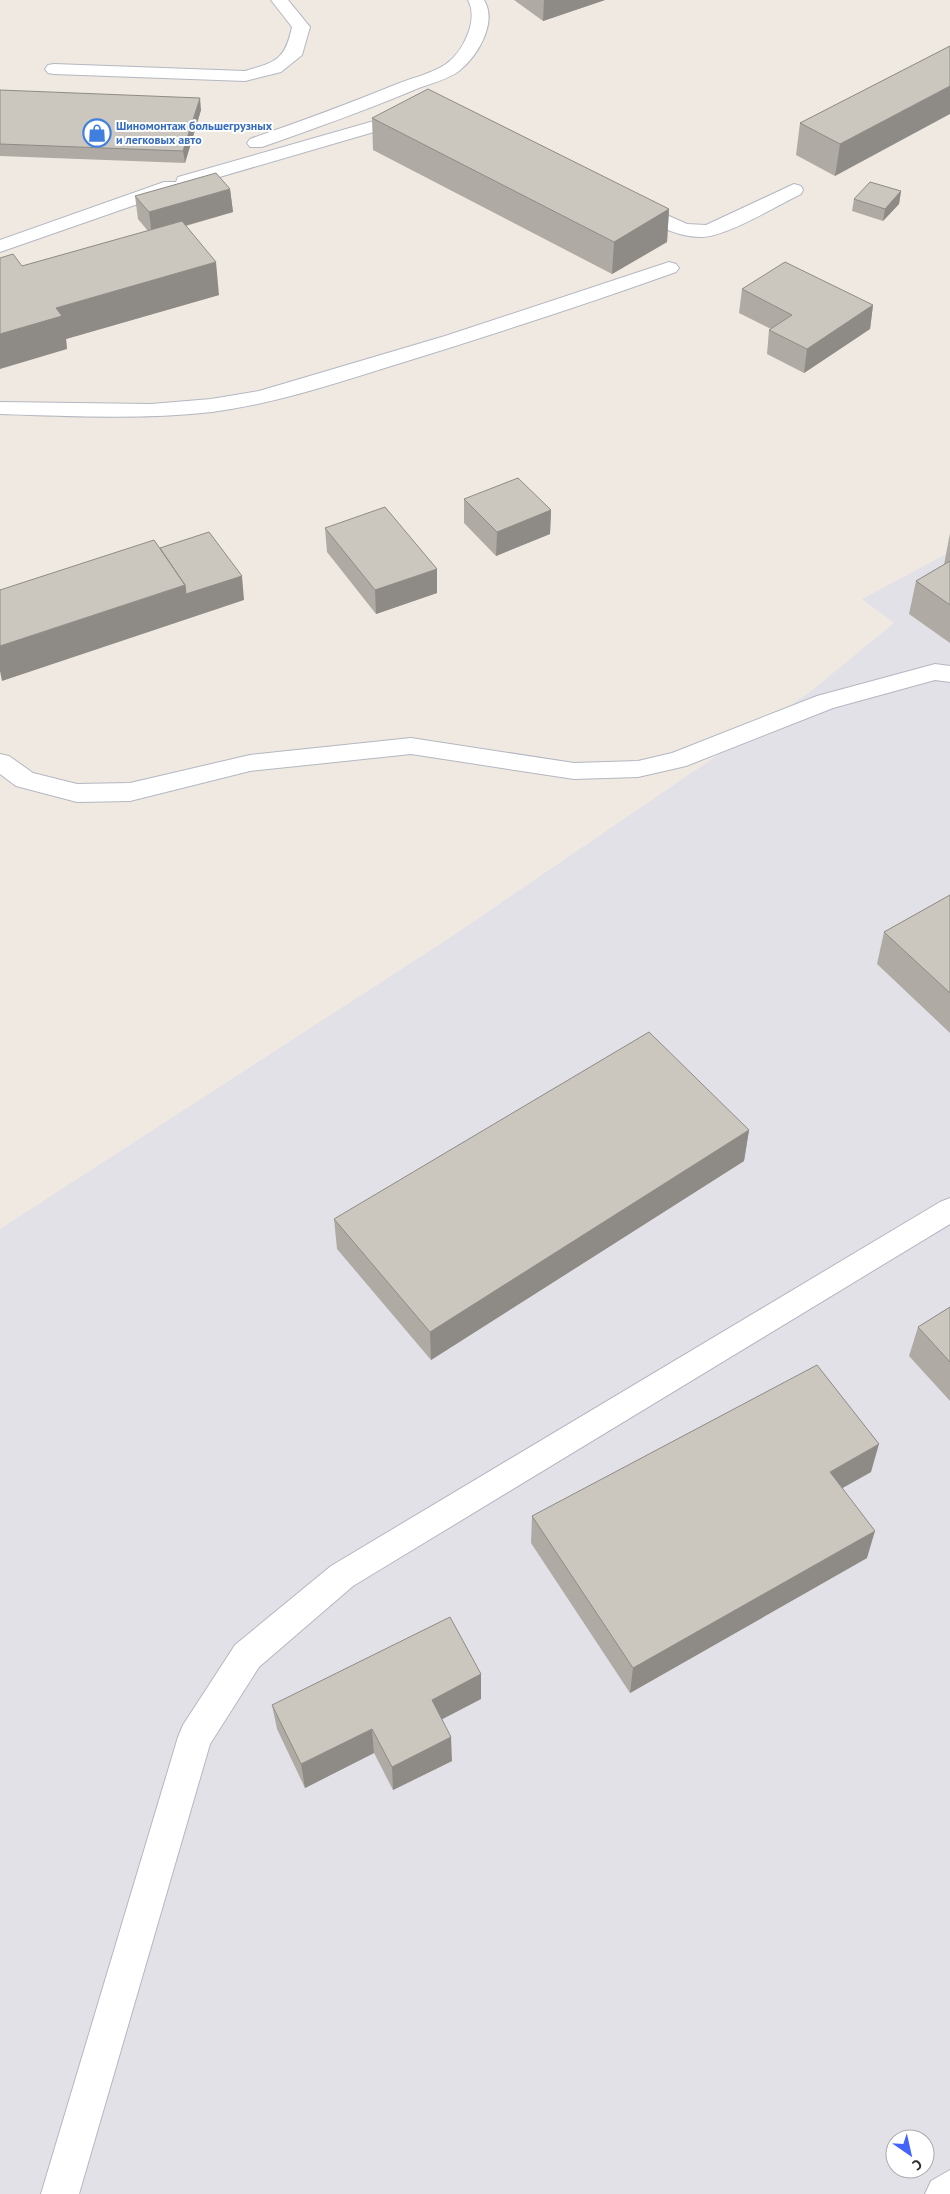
<svg xmlns="http://www.w3.org/2000/svg" width="950" height="2194" font-family="'PT Sans',sans-serif">
	<rect width="100%" height="100%" fill="#efe9e1"/>
	<path fill="#e3e1e8" fill-rule="evenodd" d="M950,552V2194H0V1229L451,937L810,692L894,623L862,599ZM895,2139H925V2169H895Z"/>
	<g fill="none" stroke-linecap="round" stroke-linejoin="round">
		<g stroke="#b4b7c1" stroke-width="2">
			<path id="minor" d="M271,0H288L310,27L302,55L281,72L245,81L54,74L48,73L45,69L48,65L54,64L245,71C276,62 285,60 292,27Z
				M468,0H484C498,23 477,57 459,71C447,80 428,84 414,90C364,111 313,129 262,147H250L247,143L250,139C299,122 348,104 397,84C412,78 433,73 446,64C463,52 479,20 468,0Z
				M409,111L415,112L418,116L415,120L192,185H180L178,190L0,252V240L164,182H176L178,177Z
				M794,184L801,186L803,190L801,194C776,206 726,237 701,237C675,237 651,222 628,211L626,207L628,203L635,201L687,224L706,225Z
				M669,262L676,264L679,268L676,272C581,306 485,337 388,367C330,385 273,404 212,412C142,420 70,416 0,414V402L151,404L211,399L259,391L445,336Z
				M935,664L950,666V682L935,680L833,708L686,766L638,777L574,779L411,754L250,771L130,801L77,802L16,786L0,774V754L9,756L33,773L77,784L130,783L250,755L411,738L574,763L638,761L672,753L817,696Z
				M950,1198V1224L353,1586L259,1667L210,1744L79,2194H41L178,1737L183,1725L235,1645L331,1566L940,1202Z
				M950,2170V2194H925L931,2181Z"/>
		</g>
		<use href="#minor" fill="#fff" fill-rule="evenodd"/>
	</g>
	<path fill="#afaba4" d="M514,0H605L543,21Z
		M950,46L835,176L796,155L800,123Z
		M0,90L201,110L185,163L0,156Z
		M372,118L669,209L667,242L612,274L373,150Z
		M230,189L233,212L186,226L219,295L66,339L67,349L22,266L148,231L138,219L135,196Z
		M901,191L899,204L883,221L852,211L854,199Z
		M742,289L873,305L870,329L804,373L767,354L769,330L771,329L739,313Z
		M464,499L551,510L550,534L496,556L464,523Z
		M325,528L437,593L376,614L327,552Z
		M950,533V643L909,614L916,581L944,565Z
		M950,895V1033L877,964L884,932Z
		M749,1130L744,1161L431,1360L337,1249L334,1219Z
		M950,1307V1401L909,1356L918,1327Z
		M871,1472L842,1488L867,1558L630,1693L531,1543L532,1516Z
		M481,1674V1699L442,1719L452,1761L393,1790L374,1753L305,1788L277,1729L272,1705Z"/>
	<path fill="#8e8b86" d="M544,0H605L543,21Z
		M950,86V114L835,176L840,144Z
		M200,98L201,110L185,163L183,151Z
		M230,189L233,212L152,235L149,212Z
		M901,191L899,204L883,221L885,209Z
		M669,209L667,242L612,274L614,242Z
		M216,262L219,295L66,339L67,349L0,369V334L56,308Z
		M873,305L870,329L804,373L807,349Z
		M551,510L550,534L496,556L497,532Z
		M437,569V593L376,614L375,590Z
		M242,576L244,600L2,681L0,671V646L185,585Z
		M749,1130L744,1161L431,1360L430,1332Z
		M879,1444L871,1472L823,1499L830,1472Z
		M875,1531L867,1558L630,1693L633,1668Z
		M481,1674V1699L433,1724L432,1700Z
		M372,1729L374,1753L305,1788L301,1764Z
		M451,1737L452,1761L393,1790L392,1767Z"/>
	<path fill="#cbc7bf" stroke="#8e8b86" d="M950,46V86L840,144L800,123Z
		M428,89L669,209L614,242L372,118Z
		M0,90L200,98L183,151L0,144Z
		M216,173L230,189L149,212L135,196Z
		M870,182L901,191L885,209L854,199Z
		M182,221L216,262L56,308L62,316L0,334V258L13,254L22,266Z
		M785,262L873,305L807,349L769,330L792,315L742,289Z
		M518,478L551,510L497,532L464,499Z
		M385,507L437,569L375,590L325,528Z
		M209,532L242,576L186,594L185,585L160,548Z
		M154,540L185,585L0,646V590Z
		M950,561V605L916,581Z
		M950,895V993L884,932Z
		M649,1032L749,1130L430,1332L334,1219Z
		M950,1307V1362L918,1327Z
		M817,1365L879,1444L830,1472L875,1531L633,1668L532,1516Z
		M450,1617L481,1674L432,1700L451,1737L392,1767L372,1729L301,1764L272,1705Z"/>
	<defs>
		<g id="shop-ring" transform="scale(1.4375)"><circle r="9.5" fill="#fff" stroke="#3f7fe0" stroke-width="1.5"/><path d="M-5-2.5h2.3a2.7 3.5 0 0 1 5.4 0H5L5.5 6h-11ZM-1.5-2.5h3a1.5 2.3 0 0 0-3 0Z" fill="#3f7fe0"/></g>
	</defs>
	<g fill-rule="evenodd">
		<use href="#shop-ring" x="97" y="133"/>
	</g>
	<g text-anchor="middle" stroke-width="4" stroke-linejoin="round" paint-order="stroke">
		<g font-size="12" font-weight="bold" fill="#366cbe" stroke="#fff" text-anchor="start">
			<text x="116" y="130">Шиномонтаж большегрузных<tspan x="116" dy="14">и легковых авто</tspan></text>
		</g>
	</g>
	<g transform="translate(910 2154) rotate(146)"><circle r="24" fill="#ffffff" stroke="#ababab"/>
	<path d="M0-4L9 19L0 12L-9 19Z" fill="#4264fb"/>
	<text y="-8" font-size="14" font-weight="bold" text-anchor="middle" fill="#2e2e2e">С</text>
	</g>
</svg>
